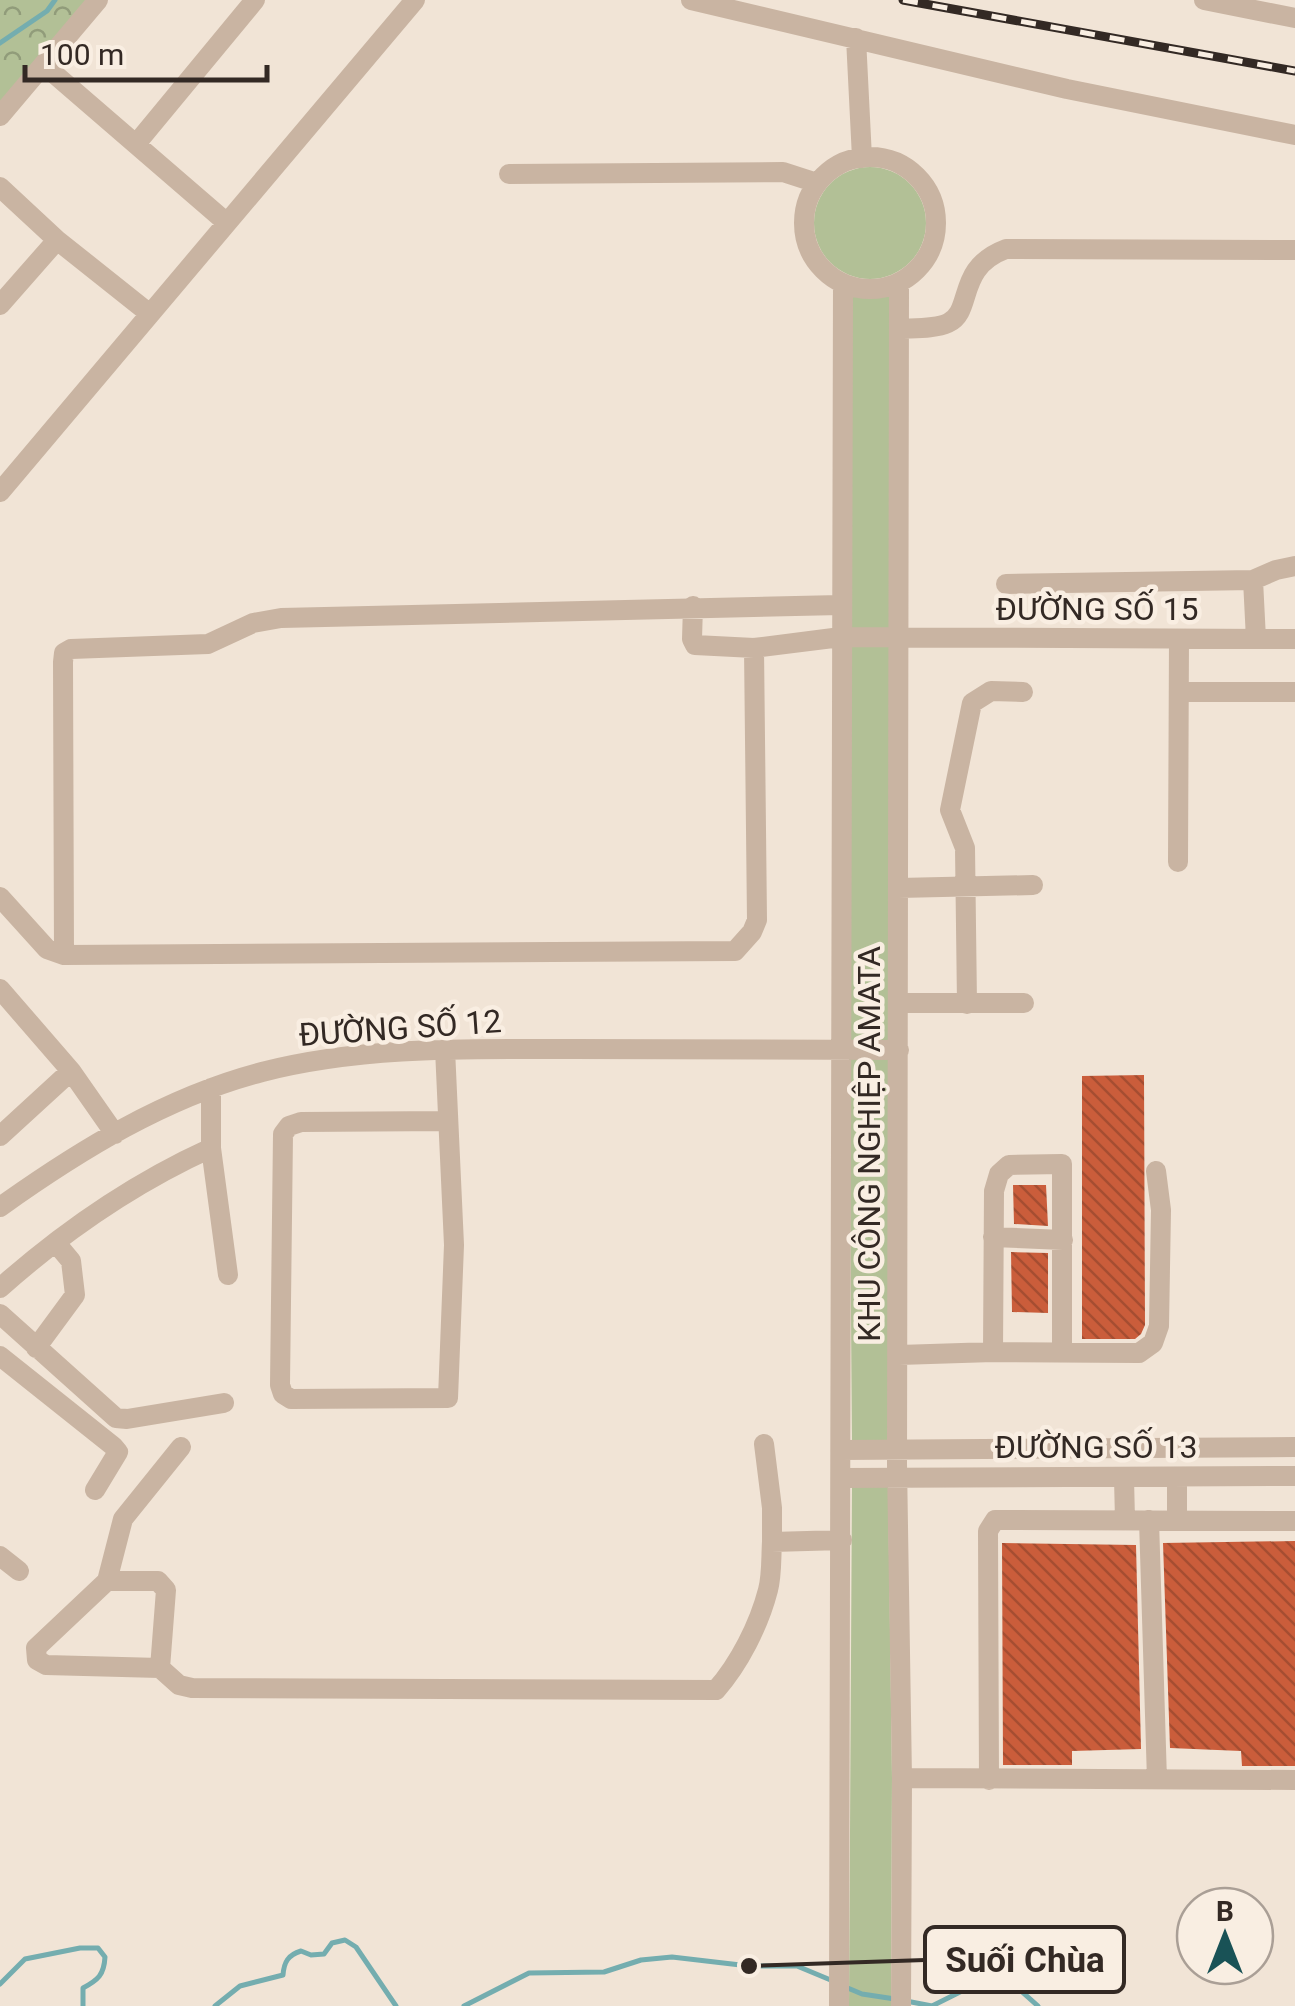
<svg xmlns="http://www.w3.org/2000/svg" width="1295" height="2006" font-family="Roboto,sans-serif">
	<defs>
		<pattern id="forest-crowns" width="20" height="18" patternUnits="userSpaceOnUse" patternTransform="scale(2.5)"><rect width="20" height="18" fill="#b2c096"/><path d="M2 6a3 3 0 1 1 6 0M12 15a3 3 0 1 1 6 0" fill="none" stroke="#919c7a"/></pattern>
		<pattern id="building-back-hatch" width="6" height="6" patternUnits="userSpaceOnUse" patternTransform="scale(2.5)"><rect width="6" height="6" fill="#ca5d3b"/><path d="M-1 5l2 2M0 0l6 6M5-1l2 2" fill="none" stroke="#a54d31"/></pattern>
	</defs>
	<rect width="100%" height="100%" fill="#f1e4d6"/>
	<path fill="#b2c096" d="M814 223a56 56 0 1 1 112 0a56 56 0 1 1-112 0Z
		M851,296H889V632H850Z
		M850,642L889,643V1044H849Z
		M849,1054L889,1055L888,1444H852Z
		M888,1482L892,1777L891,2006H849L852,1483Z"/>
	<path fill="url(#forest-crowns)" d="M0,0H93L0,110Z"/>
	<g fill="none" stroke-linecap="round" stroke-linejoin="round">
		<path stroke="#74adaf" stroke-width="5" d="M0,43L47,11L55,0
			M0,1984L25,1959L80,1948H98L105,1957C104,1975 98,1980 83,1988V2006
			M843,1986L862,1994L895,1999
			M906,2001L932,2006L980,1982H1011L1038,2006
			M215,2006L240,1986L283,1975C284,1962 288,1955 301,1951L311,1955L324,1954L332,1943L345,1940L356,1947L396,2006
			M464,2006L529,1973L604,1972L641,1960L672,1957L749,1966H797L833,1981"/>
	</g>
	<path fill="url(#building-back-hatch)" d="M1144,1075L1145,1325L1141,1334L1135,1339H1082V1076Z
		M1013,1185H1046L1048,1226L1014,1224Z
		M1011,1252L1048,1253V1313L1012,1312Z
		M1295,1541V1766H1242L1241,1751L1170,1748L1163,1543Z
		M1002,1543L1136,1545L1141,1749L1072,1751V1765H1003Z"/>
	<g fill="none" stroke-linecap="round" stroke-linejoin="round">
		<path stroke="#c9b4a2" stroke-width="20" d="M691,0L1067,89L1295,135
			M1204,0L1295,18
			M856,38L862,158
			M44,65L227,223
			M0,116L98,0
			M136,144L255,0
			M804 223a66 66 0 1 1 132 0a66 66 0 1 1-132 0Z
			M509,174L783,172L817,183
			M0,187L57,240L150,314
			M899,283L897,1464L902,1778L901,2006
			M0,305L57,240
			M899,329C913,328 935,329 948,323C974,311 955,268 1006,249L1295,250
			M0,492L415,0
			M1006,584L1253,580
			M840,605L281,618L253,623L208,644L71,649L64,653L63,662L64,955L735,951L752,932L757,920L754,648L841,637L1295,639
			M693,606L692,639L695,645L754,648
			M1256,639L1253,580L1276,570L1295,566
			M1179,692H1295
			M1178,862L1179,639
			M899,888L1033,885
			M0,897L47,949L64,955
			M0,989L71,1071L115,1134
			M899,1003H1024
			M967,1004L965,848L950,810L972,703L991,691L1023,692
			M445,1049L454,1245L448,1398L291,1399L283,1394L280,1385L283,1134L289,1126L301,1122L448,1121
			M0,1136L71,1071
			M211,1148L228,1275
			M0,1207C80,1150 166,1097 262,1072C363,1046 469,1049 572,1049C681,1049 790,1049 899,1050
			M993,1237L1063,1240
			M0,1288C63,1232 134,1183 211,1148V1088
			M0,1314L116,1418L127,1419L224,1403
			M36,1348L75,1295L71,1261L56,1243
			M993,1352L1139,1353L1153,1343L1159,1326L1161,1210L1156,1171
			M899,1355L993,1352L994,1191L999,1174L1009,1165L1062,1164V1352
			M0,1356L113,1446L118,1452L95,1490
			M764,1444L772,1508V1542L842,1540
			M843,1450L1295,1447
			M843,1478L1295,1476
			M1124,1478L1125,1520
			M1149,1520L1157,1780
			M1177,1520V1478
			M0,1556L19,1571
			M107,1581L123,1519L181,1447
			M160,1668L166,1590L158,1581H107L36,1648L37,1660L46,1665L160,1668L179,1685L192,1688L716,1690C739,1664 759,1625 768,1590C772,1575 771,1557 772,1542
			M902,1778L1295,1780
			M989,1780L988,1531L995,1520L1295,1521
			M839,2006L843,283"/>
		<g stroke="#332924" stroke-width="9">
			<path id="rail" d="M903,0L1295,71"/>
		</g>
		<use href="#rail" stroke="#f9eee2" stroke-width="5" stroke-dasharray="15" stroke-linecap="butt"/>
	</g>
	<g text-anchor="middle" stroke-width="9" stroke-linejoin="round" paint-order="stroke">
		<g font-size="32" fill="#332924" stroke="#f9eee2">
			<text x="1097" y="620">ĐƯỜNG SỐ 15</text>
			<text transform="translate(400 1028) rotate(-4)" y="11">ĐƯỜNG SỐ 12</text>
			<text transform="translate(869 1144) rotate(-90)" y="11">KHU CÔNG NGHIỆP AMATA</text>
			<text x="1096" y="1458">ĐƯỜNG SỐ 13</text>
		</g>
	</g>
	<path fill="none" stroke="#332924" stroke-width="4" d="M749 1966L925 1960"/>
	<circle fill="#332924" stroke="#f9eee2" stroke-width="4" cx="749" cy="1966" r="10"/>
	<rect fill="#f9eee2" stroke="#332924" stroke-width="4" x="925" y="1927" width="199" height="65" rx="10"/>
	<g font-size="35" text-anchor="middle" font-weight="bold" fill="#332924">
		<text x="1025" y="1972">Suối Chùa</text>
	</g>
	<g transform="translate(1225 1936)"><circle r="48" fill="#f9eee2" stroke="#aa9f96" stroke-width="2.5"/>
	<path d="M0-8L18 38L0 25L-18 38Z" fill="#195256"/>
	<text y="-15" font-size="28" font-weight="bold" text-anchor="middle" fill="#332924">B</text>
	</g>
	<path d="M25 65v15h242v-15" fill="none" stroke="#332924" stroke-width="5"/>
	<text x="40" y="65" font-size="30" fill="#332924" stroke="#f9eee2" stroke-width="8" paint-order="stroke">100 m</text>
</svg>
